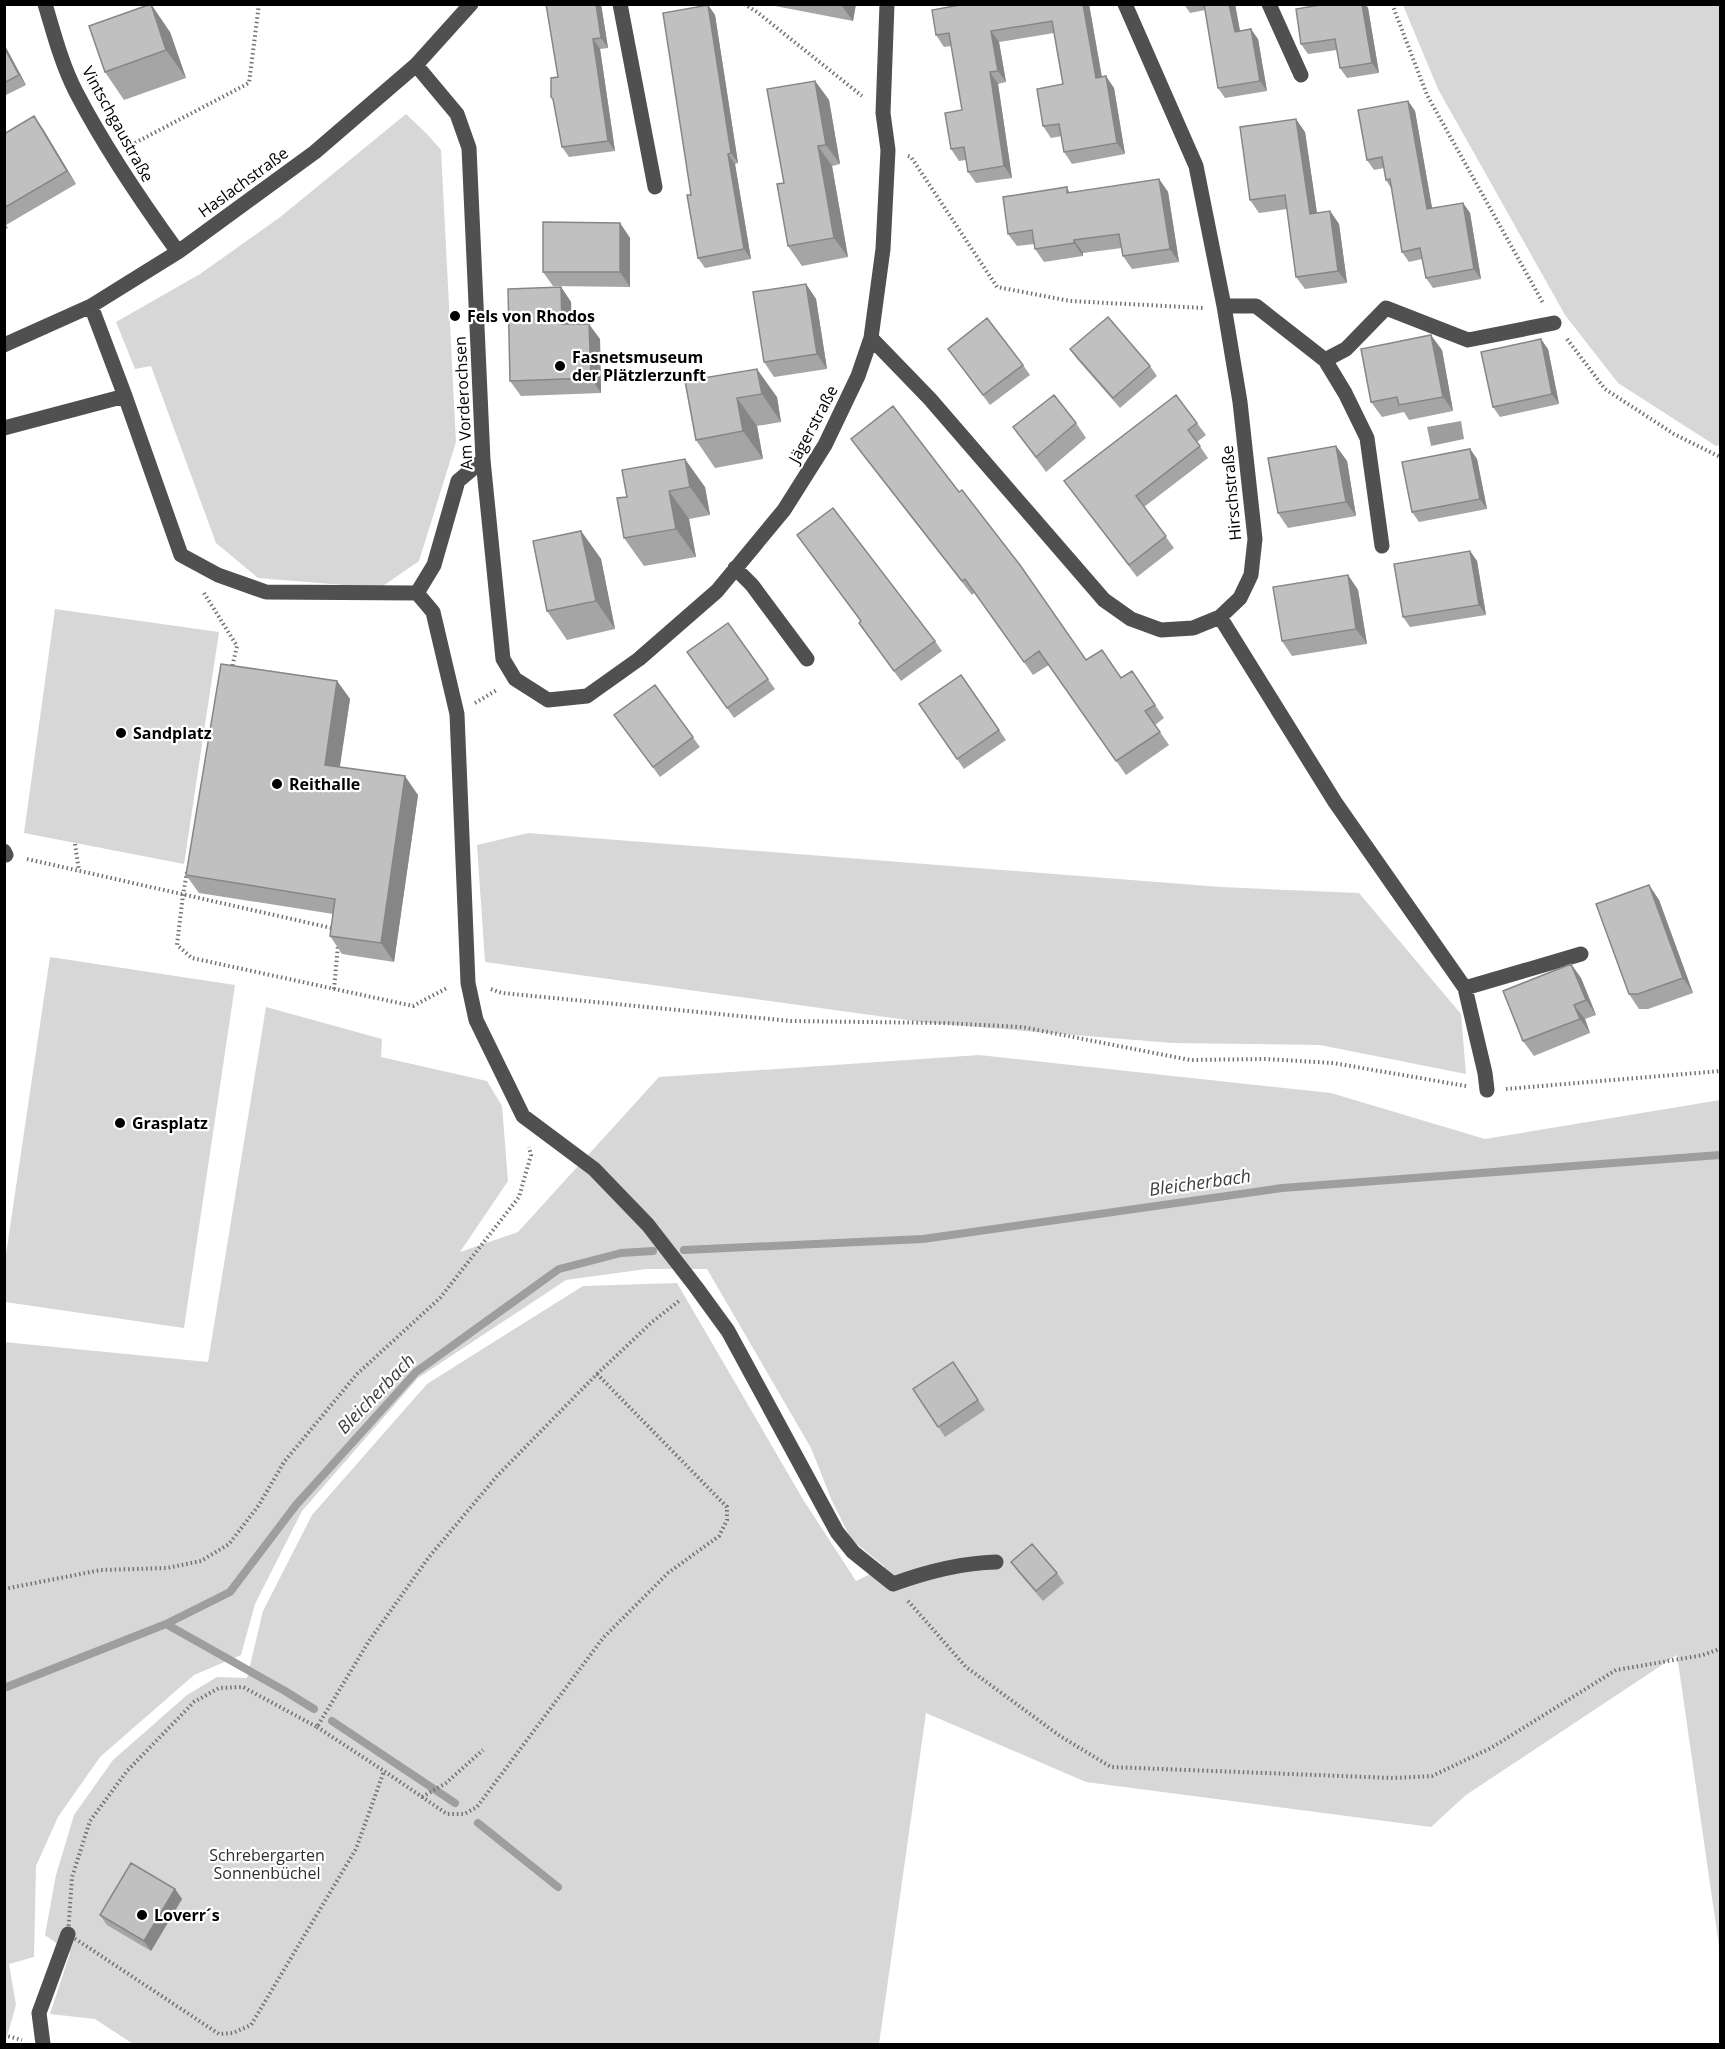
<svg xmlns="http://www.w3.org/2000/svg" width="1725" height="2049" font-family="'Open Sans',sans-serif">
	<rect width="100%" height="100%" fill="#fff"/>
	<path fill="#d7d7d7" d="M1403,5H1720V445L1716,446L1618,383L1565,315L1438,89Z
		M406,114L427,134L441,150L456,442L419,561L380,588L258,578L216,543L151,366L135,369L116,322L200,274L279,218Z
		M55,609L219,632L184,864L24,833Z
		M528,833L1221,887L1359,893L1461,1014L1466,1074L1320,1045L1172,1043L929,1023L485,962L477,845Z
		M50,957L235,985L184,1328L5,1302V1261Z
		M266,1007L382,1039L381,1057L487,1081L502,1106L508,1181L460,1252L518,1232L659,1077L979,1055L1331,1093L1485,1139L1720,1100V1953L1677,1655L1466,1795L1431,1827L1086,1782L926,1713L879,2044H133L95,2019L50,2014L70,1953L45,1935L56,1875L74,1815L113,1760L187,1695L217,1677L247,1678L263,1611L312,1515L427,1384L583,1286L677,1283L804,1501L856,1581L885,1567L851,1539L832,1501L811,1448L707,1269H646L566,1280L418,1378L302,1511L255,1604L241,1655L194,1675L100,1757L58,1817L36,1866L34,1957L9,1964L16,2005L5,2044L4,1342L208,1362Z"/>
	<path fill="#9e9e9e" d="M1461,421L1464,439L1431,446L1427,427Z"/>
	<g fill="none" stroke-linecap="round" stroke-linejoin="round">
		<path stroke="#9e9e9e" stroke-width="8" d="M684,1250L923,1239L1282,1188L1720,1155
			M166,1624L230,1592L296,1505L416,1372L559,1269L621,1253L653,1251
			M4,1688L166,1624L285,1691L314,1709
			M332,1721L455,1803
			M478,1823L558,1887"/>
		<path stroke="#727272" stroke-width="4" stroke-dasharray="1.5 3" stroke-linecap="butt" d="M744,4L757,12L862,96
			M1392,4L1427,95L1543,303
			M131,145L249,83L259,4
			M908,156L911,157L997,287L1070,301L1204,308
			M1567,339L1605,389L1674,434L1720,457
			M204,593L237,646L232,668
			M475,703L497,690
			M75,844L79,871
			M27,859L336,929
			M187,872L183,895L177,945L192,958L413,1006L447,988
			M334,989L338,945
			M491,989L502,993L791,1021L942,1023L1022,1027L1190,1060L1266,1059L1333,1063L1466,1086
			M1506,1089L1720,1071
			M597,1374L727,1507V1520L719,1536L668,1573L603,1638L477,1807L464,1814H447L384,1771L356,1849L251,2025L233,2033L219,2034L68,1934L72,1877L90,1821L127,1771L194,1702L219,1688L243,1687L317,1727L369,1641L429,1557L497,1476Z
			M597,1374L652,1322L679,1301
			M4,1589L101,1570L167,1568L201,1561L229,1544L259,1505L284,1462L357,1374L440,1298L519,1197L531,1155L529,1147
			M908,1601L966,1667L1060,1736L1111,1767L1393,1778L1432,1776L1491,1748L1616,1670L1703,1655L1720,1649
			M317,1727L384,1771
			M422,1797L446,1783L483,1750
			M4,2035L22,2040"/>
		<path stroke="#505050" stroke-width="15" d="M45,4C54,34 62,65 76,92C105,148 141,201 178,252
			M620,4L655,187
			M1269,4L1301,75
			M416,65L457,114L469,148L483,460L503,659L515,679L548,700L587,696L639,659L717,591L784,510L825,445L858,376L871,338L883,249L888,150L883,113L887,4
			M91,306L125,396L181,555L218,575L266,592L417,593L434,565L458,481L483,460
			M1224,306H1256L1325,360L1345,393L1367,438L1382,546
			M871,338L930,399L1104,600L1131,619L1161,630L1193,628L1220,617L1240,598L1251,575L1255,539L1240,402L1224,306L1196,166L1125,4
			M4,345L91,306L178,252L315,152L416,65L471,4
			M1325,360L1346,349L1386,308L1468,340L1554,323
			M4,428L125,396
			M735,568L752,585L807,659
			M417,593L433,612L457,714L468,983L476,1020L523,1116L594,1169L648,1225L696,1287L728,1331L837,1532L853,1552L893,1584C926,1572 960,1563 996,1562
			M1220,617L1335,802L1465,988L1485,1073L1487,1090
			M4,851L6,855
			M1465,988L1581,954
			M43,2044L39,2013L68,1934"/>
	</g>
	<path fill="#a5a5a5" d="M546,4H601L608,48L600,49L615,151L569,157L562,147L554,102L551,97L558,77Z
		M774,4H856L853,21L775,6Z
		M1089,4L1102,77L1114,88L1125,154L1072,164L1064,152L1062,136L1051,138L1043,126L1063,84L1054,33L999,42L1006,82L998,84L1012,178L976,183L968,172L966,160L959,161L951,149L962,110L951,46L944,47L936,35Z
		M1184,4H1235L1240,31L1258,39L1267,91L1225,98L1218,88L1205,10L1190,13Z
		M1325,4H1365L1368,8L1379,73L1347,78L1340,68L1337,50L1308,54L1301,44Z
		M708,5L715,15L738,163L735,164L751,259L705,268L698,258L691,195Z
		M170,32L186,78L124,100L105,72Z
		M4,44L26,85L4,96Z
		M815,81L829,100L840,164L832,166L848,257L802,266L788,246Z
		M1408,101L1415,111L1432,208L1463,203L1470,213L1481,279L1433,288L1426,278L1422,259L1409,262L1402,252L1391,188L1386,180L1384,168L1374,170L1367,160Z
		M43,129L76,184L6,225L8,228L4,230V134Z
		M1305,132L1317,213L1330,211L1339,224L1347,283L1305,289L1296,277L1287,209L1259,213L1250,200Z
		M1159,179L1168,192L1179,262L1132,269L1123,256L1122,248L1083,253V256L1044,262L1035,249L1034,244L1017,246L1008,234L1067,187L1070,193Z
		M620,223L630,238V287L553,286L543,272Z
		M806,284L816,299L827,369L774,377L764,362Z
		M561,287L571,302L572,324L600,339L601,393L521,396L510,381Z
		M948,349L1023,365L1030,375L990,405Z
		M1070,349L1150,366L1157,376L1120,408L1077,359Z
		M1548,349L1559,404L1500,417L1493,407Z
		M1442,350L1453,411L1409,420L1404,412L1382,417L1371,402Z
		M685,381L777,397L781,422L757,426L763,459L715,468L696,440Z
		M1076,423L1086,438L1046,472L1013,427Z
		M1197,423L1206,435L1197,442L1208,458L1144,507L1174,548L1137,577L1064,481Z
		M851,439L1086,660L1121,678L1132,671L1164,718L1155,725L1169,745L1126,775L1049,665L1033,675L975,592L972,595L861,453Z
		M1336,446L1347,461L1356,516L1288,528L1278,513Z
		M1470,449L1477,459L1487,509L1419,522L1412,512Z
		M622,470L705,487L710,515L689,519L696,557L644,566L624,538L627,497Z
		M581,531L601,559L615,629L567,640L547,611Z
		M1470,551L1477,561L1486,615L1410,627L1403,617Z
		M1348,575L1358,590L1367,644L1292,656L1282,641Z
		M861,622L935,641L942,651L901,681L859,623Z
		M728,623L775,689L734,718L687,652Z
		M961,675L1006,740L964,769L919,704Z
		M337,681L350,699L340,767L418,795L394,962L342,954L330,936L333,914L199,893L186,875Z
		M655,685L700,747L660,777L614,715Z
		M1649,885L1659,900L1693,993L1648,1009H1639L1629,994Z
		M1571,964L1581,978L1596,1015L1585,1019L1590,1033L1534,1056L1523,1041Z
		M953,1362L985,1410L945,1437L913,1389Z
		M1011,1562L1057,1573L1064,1583L1043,1601L1018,1572Z
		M175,1889L182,1899L151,1951L107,1925L100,1915Z"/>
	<path fill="#868686" d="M151,4L170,32L186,78L166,50Z
		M596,4H601L608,48L601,38Z
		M842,4H856L853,21L842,6Z
		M1083,4H1089L1104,90L1096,78Z
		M1229,4H1235L1242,42L1235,32Z
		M1362,4H1365L1368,8L1379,73L1372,63Z
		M708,5L715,15L738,163L731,153Z
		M1251,29L1258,39L1267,91L1260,81Z
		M991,31L999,42L1006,82L998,71Z
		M593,39L600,49L615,151L608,141Z
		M4,44L26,85L19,75L4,47Z
		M990,72L998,84L1012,178L1004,166Z
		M1106,76L1114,88L1125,154L1117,143Z
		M815,81L829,100L840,164L826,145Z
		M1408,101L1415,111L1434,219L1427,209Z
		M34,116L43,129L76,184L67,171Z
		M1296,119L1305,132L1319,227L1310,214Z
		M818,146L832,166L848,257L834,238Z
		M728,154L735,164L751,259L744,249Z
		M1159,179L1168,192L1179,262L1170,249Z
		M1463,203L1470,213L1481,279L1474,269Z
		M1330,211L1339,224L1347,283L1338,271Z
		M620,223L630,238V287L620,272Z
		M1074,240L1083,253V256L1074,243Z
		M806,284L816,299L827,369L817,354Z
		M561,287L571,302L572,339L562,324Z
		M589,324L600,339L601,393L591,378Z
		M1431,335L1442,350L1453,411L1443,397Z
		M1541,339L1548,349L1559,404L1552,394Z
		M757,369L777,397L781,422L762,394Z
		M737,398L757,426L763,459L743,431Z
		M1336,446L1347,461L1356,516L1346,502Z
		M1470,449L1477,459L1487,509L1480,499Z
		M685,459L705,487L710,515L690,487Z
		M669,491L689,519L696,557L676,529Z
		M581,531L601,559L615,629L596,601Z
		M1470,551L1477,561L1486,615L1479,605Z
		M1348,575L1358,590L1367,644L1356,629Z
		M337,681L350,699L337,783L325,765Z
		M405,776L418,795L394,962L381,943Z
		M1649,885L1659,900L1693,993L1683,978Z
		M1571,964L1581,978L1596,1015L1586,1000Z
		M1574,1005L1585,1019L1590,1033L1580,1019Z
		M175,1889L182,1899L151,1951L144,1941Z"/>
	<path fill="#c0c0c0" stroke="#868686" stroke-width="1.5" d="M151,4L166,50L105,72L89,26Z
		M546,4H596L601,38L593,39L608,141L562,147L553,99L551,97V78L558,77Z
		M965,4H1083L1096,78L1106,76L1117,143L1064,152L1059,124L1043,126L1037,89L1063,84L1052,21L991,31L998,71L990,72L1004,166L968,172L964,147L951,149L945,113L962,110L949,33L936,35L932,10Z
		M1204,4H1229L1235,32L1251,29L1260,81L1218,88Z
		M1325,4H1362L1372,63L1340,68L1335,39L1301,44L1296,9Z
		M708,5L731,153L728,154L744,249L698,258L687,195H691L663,13Z
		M4,47L19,75L4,83Z
		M815,81L826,145L818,146L834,238L788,246L777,184L784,183L767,89Z
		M1408,101L1427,209L1463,203L1474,269L1426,278L1420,248L1402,252L1390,179L1386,180L1382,157L1367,160L1358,110Z
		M34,116L67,171L4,208V134Z
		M1296,119L1310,214L1330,211L1338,271L1296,277L1285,195L1250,200L1240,127Z
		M1159,179L1170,249L1123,256L1119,234L1074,240V243L1035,249L1032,230L1008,234L1003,197L1067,187V193Z
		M543,222L620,223V272H543Z
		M806,284L817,354L764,362L753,292Z
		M561,287L562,324H589L591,378L510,381L508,289Z
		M1108,317L1150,366L1113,398L1070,349Z
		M987,318L1023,365L983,395L948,349Z
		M1431,335L1443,397L1399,405L1397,397L1371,402L1361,349Z
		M1541,339L1552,394L1493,407L1481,352Z
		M757,369L762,394L737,398L743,431L696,440L685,381Z
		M1054,395L1076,423L1036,457L1013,427Z
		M1176,395L1197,423L1188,430L1200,446L1136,496L1166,536L1129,565L1064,481Z
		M893,406L959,492L962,490L1020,565L1086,660L1102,650L1121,678L1132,671L1155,705L1145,711L1160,732L1116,761L1039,651L1024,662L965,579L962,581L851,439Z
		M1336,446L1346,502L1278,513L1268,458Z
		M1470,449L1480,499L1412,512L1402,462Z
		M685,459L690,487L669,491L676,529L624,538L617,498L627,497L622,470Z
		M833,508L935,641L894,671L859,623L861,621L797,535Z
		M581,531L596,601L547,611L533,541Z
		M1470,551L1479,605L1403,617L1394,564Z
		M1348,575L1356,629L1282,641L1273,587Z
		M728,623L768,679L727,708L687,652Z
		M221,664L337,681L325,765L405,776L381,943L330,936L335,899L186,875Z
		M961,675L999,730L957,759L919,704Z
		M655,685L693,737L653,767L614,715Z
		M1649,885L1683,978L1638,994H1629L1596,904Z
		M1571,964L1586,1000L1574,1005L1580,1019L1523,1041L1503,991Z
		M953,1362L978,1400L938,1427L913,1389Z
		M1032,1544L1057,1573L1036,1591L1011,1562Z
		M131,1863L175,1889L144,1941L100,1915Z"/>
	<g fill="#000" stroke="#fff" stroke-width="2">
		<circle cx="455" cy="316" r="6"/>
		<circle cx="560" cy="366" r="6"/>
		<circle cx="121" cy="733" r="6"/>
		<circle cx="277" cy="784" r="6"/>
		<circle cx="120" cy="1123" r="6"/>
		<circle cx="142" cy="1915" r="6"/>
	</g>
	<g text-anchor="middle" stroke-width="4.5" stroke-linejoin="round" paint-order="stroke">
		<g font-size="16" fill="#000" stroke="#fff">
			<text transform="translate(118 124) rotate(61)" y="6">Vintschgaustraße</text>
			<text transform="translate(243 182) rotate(-36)" y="6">Haslachstraße</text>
			<text transform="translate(463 403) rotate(-93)" y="6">Am Vorderochsen</text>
			<text transform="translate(813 424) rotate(-62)" y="6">Jägerstraße</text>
			<text transform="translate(1231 493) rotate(-95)" y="6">Hirschstraße</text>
		</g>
		<g font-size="16" font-weight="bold" fill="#000" stroke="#fff" text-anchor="start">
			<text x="467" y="322">Fels von Rhodos</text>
			<text x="572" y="363">Fasnetsmuseum<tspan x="572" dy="18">der Plätzlerzunft</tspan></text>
			<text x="133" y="739">Sandplatz</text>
			<text x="289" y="790">Reithalle</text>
			<text x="132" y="1129">Grasplatz</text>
			<text x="154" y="1921">Loverr´s</text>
		</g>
		<g font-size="16" fill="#2e2e2e" stroke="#fff">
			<text x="267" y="1861">Schrebergarten<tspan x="267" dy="18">Sonnenbüchel</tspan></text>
		</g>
		<g font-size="18" font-style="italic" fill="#3f3f3f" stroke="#fff">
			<text transform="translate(1200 1183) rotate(-8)" y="6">Bleicherbach</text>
			<text transform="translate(376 1394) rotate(-46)" y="6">Bleicherbach</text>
		</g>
	</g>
	<rect width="1725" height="2049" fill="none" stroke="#000000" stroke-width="12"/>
</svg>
